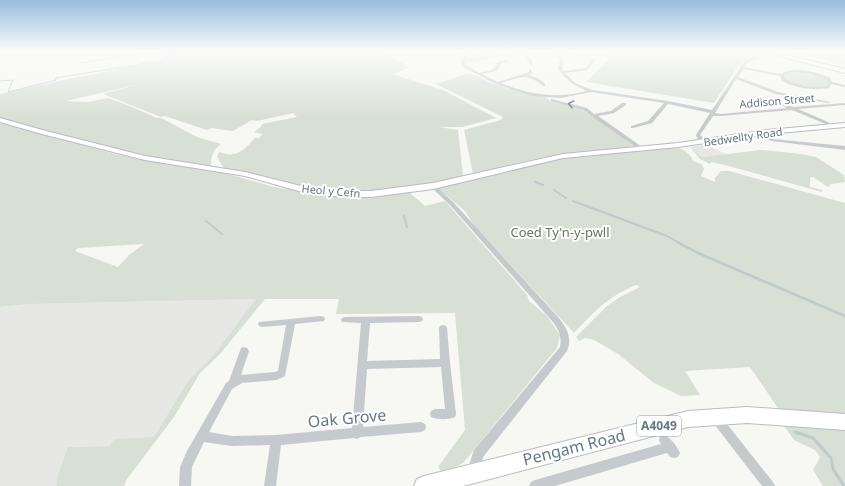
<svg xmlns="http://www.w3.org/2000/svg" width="845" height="486" font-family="'Noto Sans',sans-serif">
	<rect width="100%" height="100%" fill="#f7f7f3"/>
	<path fill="#e7e8e6" d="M786,51H845V65L812,57Z
		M706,144L721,152L726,154L702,157L690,147Z
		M257,299L216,352L188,381L154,438L115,439L111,446L68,447L58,474L56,486H0V307L30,304Z"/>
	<path fill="#d8dfd4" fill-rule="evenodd" d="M153,51H368L390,55L409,68L392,74L443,90L496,118L462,127H438L458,130L463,176L422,186L381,191H342L305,188L224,168L217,157L219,152C236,159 244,150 255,138H259L263,134L254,132L261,127L262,124L297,117L293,113L257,121L252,120L233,131L211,128L207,130L165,116L161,117L103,94L140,84L66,101L89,102L108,98L130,106L157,118H161L197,137L221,144C213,150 211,156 211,166L142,156L0,119V94L77,77L172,59Z
		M619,51H760L767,53L750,58L740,63L714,103L586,82L611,58L598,55L619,52Z
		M496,52L500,56L466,63L470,55Z
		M791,72L817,75L828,80L827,86C812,88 796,86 783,78L786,73Z
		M466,74L476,75L489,82L522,93L545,97L551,101L578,108L605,124L635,147L585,151L530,160L473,174L464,130L501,120L503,117L436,84Z
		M0,122L115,154L142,160L221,172L274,187L325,195L360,196L409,192L425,206L445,201L527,295L529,301L546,315L560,335L557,348L464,462L458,466L441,471L438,467L465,430L455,313L336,314L339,299H265L220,354L200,373L174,417L127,479L124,486H56L58,474L68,447L110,446L114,439L154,437L188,381L216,352L256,299L30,304L0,307ZM144,244L129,255L118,267L75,251L78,248Z
		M676,147C682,148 692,155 693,161L701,164L704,169L701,176L715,182V178L721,171H729L845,203V415L780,411L750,367L685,371L700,395L681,396L654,383L618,354L594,340L585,338L579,341L576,337L607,306L620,297L640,287L636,285C607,297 595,311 574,333L474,225L465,211L439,189L441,186L564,158Z
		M690,147L702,157L761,150L801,154L816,157L844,175L845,182L831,184L828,187L813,177H810V187L822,190V192L725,165L711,162L710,164L700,159Z
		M784,426L845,430V486H823L813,470L820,457L815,450L794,440Z"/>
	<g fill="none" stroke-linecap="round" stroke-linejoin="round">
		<path stroke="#bdcace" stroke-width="1" d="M157,53L167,58
			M81,63L142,53L180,52
			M0,81L13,80L8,92L56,80V78L160,61L183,51"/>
		<path stroke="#bdcace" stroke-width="2" d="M535,182L543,185
			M554,190L566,198
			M573,201L667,236L681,244
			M404,216L407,227
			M206,221L222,234"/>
		<path stroke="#bdcace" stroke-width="2.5" d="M679,243L698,253L845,316"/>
		<path stroke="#bdcace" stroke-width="3" d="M795,432L813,438L831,458L833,469L844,486"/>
		<g stroke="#b6bcc0" stroke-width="2">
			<path id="secondary" d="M761,51H769L845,69V73Z
				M0,118L46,131L145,156L245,172L313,189L351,191H371L433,183L563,154L678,143L767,130L845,123V127L767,134L678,147L563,158L433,189L371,197H351L313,195L245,176L145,160L42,134L0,122Z"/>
		</g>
		<g stroke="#b9bdc1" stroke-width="2">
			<path id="primary" d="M747,407L845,414V430L747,423L688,427L463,486H414L417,479L424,476L688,411Z"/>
		</g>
		<path fill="#c6cacd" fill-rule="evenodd" d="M461,51H465L469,55L465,62L466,65L479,73C487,71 495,71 497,62L508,60V62L500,64V67L496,71L482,74L498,82L529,72V69H531L533,73L529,75L538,78L545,84V86H543C526,72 520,78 501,83C531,95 556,99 587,91C572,84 568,81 558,69L560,60C552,51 538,54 527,55L531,58L533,64L531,65L529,64L527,58L524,55L507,57L505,56L540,51H547L557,55L575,51H581L561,56L564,60L562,69L564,71L586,68L591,60L590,58L595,60L588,70L565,73L575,83L592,90L668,101L712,110L744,62L750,58L774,53L775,55C764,57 750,57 744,67L781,74C794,65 817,72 830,78L832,82L845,85V87L831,84L829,88C813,91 796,88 782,81L780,76L743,69L738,77L778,92L830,102L828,103L776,94L736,79L715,113L721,114L787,108L774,102L773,101L775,100L793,107L845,103V105L798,109L835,125V127H833L792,110L721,116H713L700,135L708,142L706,143L697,138L696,135L710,113L668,104L652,123L633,128H631V126L648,121L664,103L591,92L561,98L533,96L519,92L496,84L463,67L461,62L465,55ZM792,72L811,74L827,80L828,83L827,86C812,88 798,86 785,79L784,75Z
			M551,99L587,108L594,114L611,111L622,103H626V105L614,113L598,116L645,149L642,151L640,150L583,110L551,101Z
			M750,133L772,139L845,146V150L772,141L750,135Z
			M433,184L435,185L454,203L558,317C566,327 573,337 567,351L483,457L481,465L483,472L481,476L477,478L473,476L469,465L474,450L560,347C562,336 559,330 552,321L450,205L431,187L430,186Z
			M321,316L324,317L325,319L324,321L295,324L285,376L277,380L242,383L232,389L209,432L232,436L276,435L352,428L361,323L342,322L341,320L342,318L345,317L419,316L422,317L423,319L422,321L419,322L370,323L367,361L440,359L439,328L440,326L443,325L446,326L447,328L450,363L456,414L455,417C448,420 438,420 431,417L430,414L431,411L435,409H445L441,367L367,369L363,427L421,422L425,424L426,427L425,430L421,432L361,437L357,439L354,438L281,445L276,486H264L270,445L232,446L204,442L192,467L191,486H179L180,467L187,451L226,383L229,381L241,348L244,347L247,348L249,351L241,375L275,372L278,371L286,325L262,327L259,326L258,324L259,322Z
			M715,412L719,414L773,482L775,486H762L711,420L710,417L711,414Z
			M664,435C671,438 677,446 680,453L678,457L674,458L670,457L667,453L555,486H529L531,482L535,480L661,444L659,440L660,436Z"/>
		<use href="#secondary" fill="#fff" fill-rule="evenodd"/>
		<use href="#primary" fill="#fff" fill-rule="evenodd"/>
	</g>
	<defs><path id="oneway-chevron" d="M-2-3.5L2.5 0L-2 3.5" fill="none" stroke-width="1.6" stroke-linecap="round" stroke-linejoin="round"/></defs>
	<use stroke="#687c8a" href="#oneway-chevron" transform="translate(571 104) rotate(-166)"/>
	<linearGradient id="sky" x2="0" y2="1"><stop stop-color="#97bdde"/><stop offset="0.43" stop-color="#fbfbfa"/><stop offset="1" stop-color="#fbfbfa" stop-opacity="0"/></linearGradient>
	<rect width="845" height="119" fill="url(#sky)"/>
	<g text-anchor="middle" stroke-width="4" stroke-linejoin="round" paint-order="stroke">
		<g font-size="11" fill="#637887" stroke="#fff">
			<text transform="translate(777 101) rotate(-5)" y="4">Addison Street</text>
			<text transform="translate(743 137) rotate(-8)" y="4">Bedwellty Road</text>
			<text transform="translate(331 191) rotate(5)" y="4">Heol y Cefn</text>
		</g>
		<rect fill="#fff" stroke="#92a0ab" stroke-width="1" x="637" y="416" width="44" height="20" rx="3"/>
		<g font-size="12" font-weight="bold" fill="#637887">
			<text x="659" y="430">A4049</text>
		</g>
		<g font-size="13" fill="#65785e" stroke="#fff">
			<text x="560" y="237">Coed Ty'n-y-pwll</text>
		</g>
		<g font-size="16" fill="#637887" stroke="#fff">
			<text transform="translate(347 418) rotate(-5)" y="6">Oak Grove</text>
			<text transform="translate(574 447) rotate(-14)" y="6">Pengam Road</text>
		</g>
	</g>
</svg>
